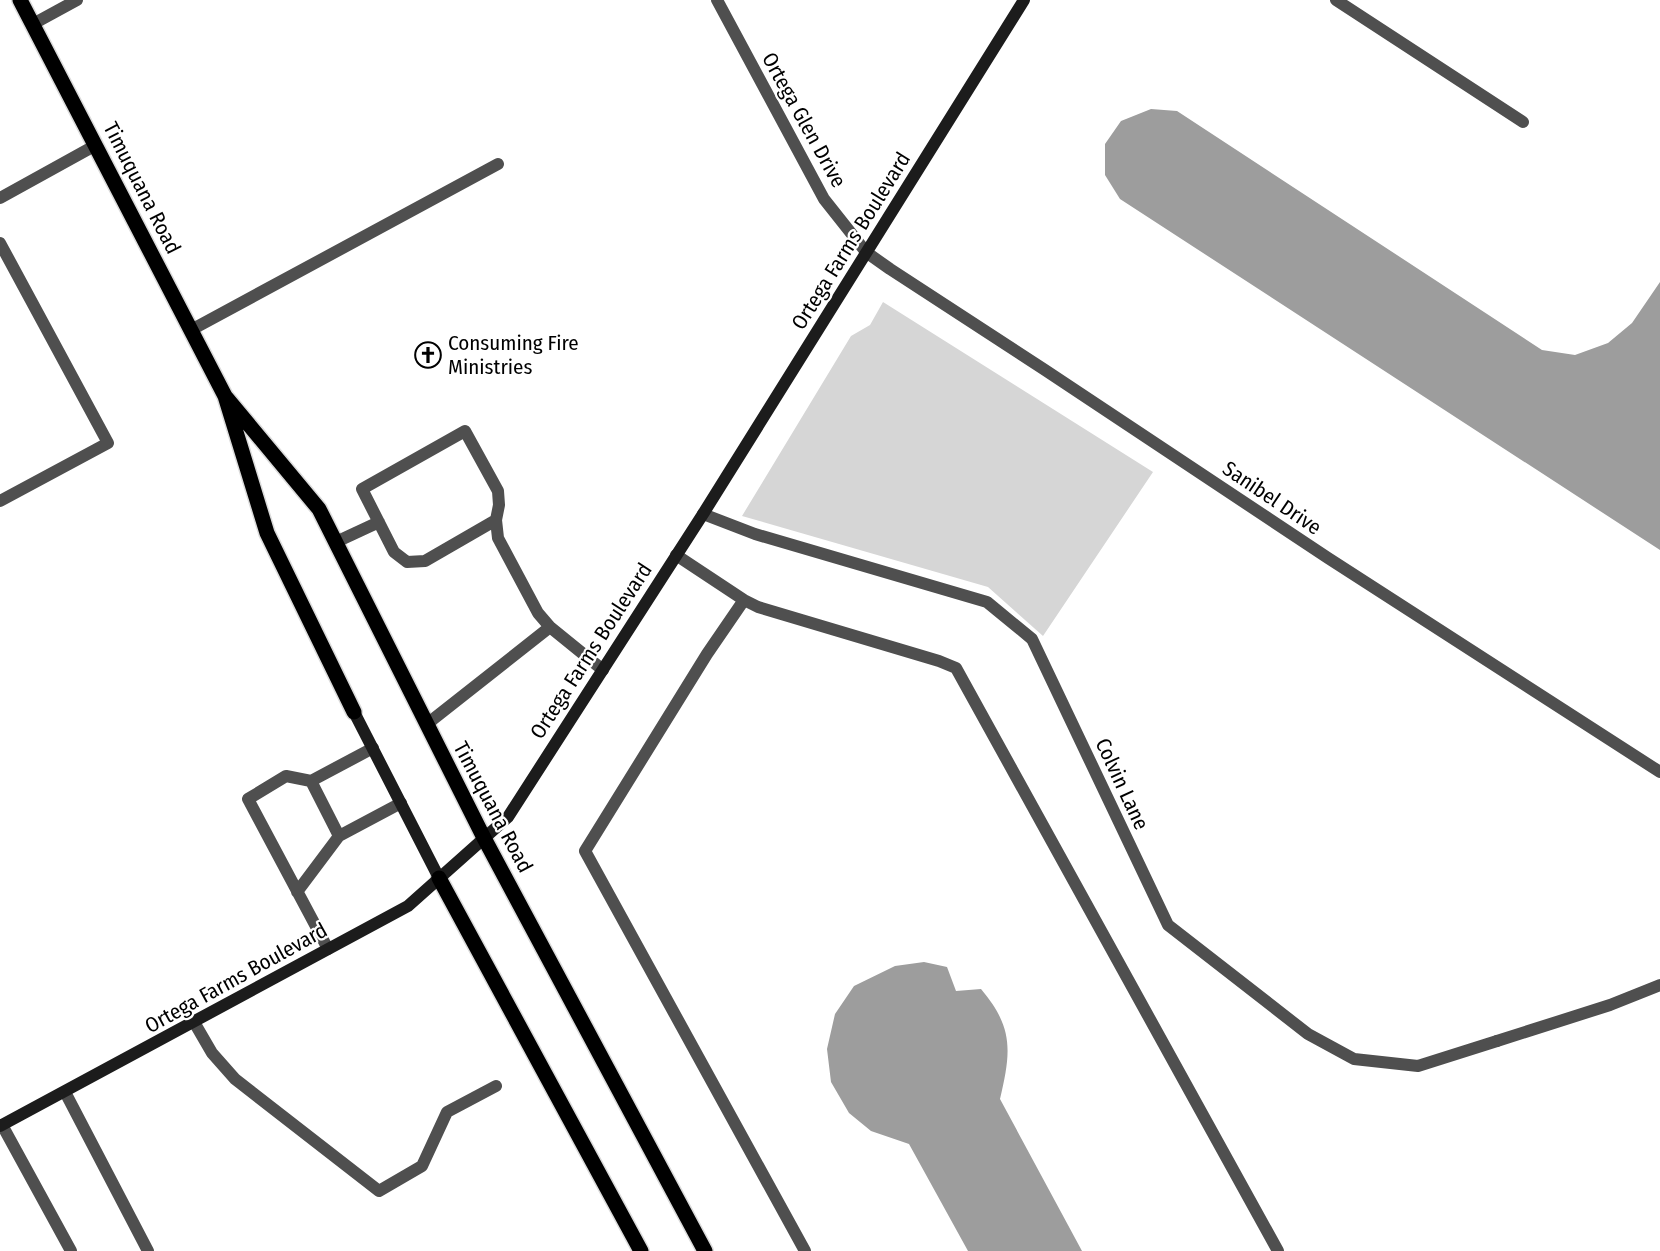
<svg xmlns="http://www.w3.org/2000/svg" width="1660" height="1251" font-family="'Fira Sans Condensed',sans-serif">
	<rect width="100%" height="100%" fill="#fff"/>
	<path fill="#d6d6d6" d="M883,302L1153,472L1043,636L988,587L742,516L851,336L870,325Z"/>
	<path fill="#9d9d9d" d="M1151,109L1177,111L1542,350L1575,355L1608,343L1632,323L1660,282V550L1120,199L1105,175V144L1121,121Z
		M924,962L947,967L956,991L981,989C1014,1028 1011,1052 1000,1099L1082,1251H968L909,1144L871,1131L849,1113L831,1082L827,1049L835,1014L854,986L895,966Z"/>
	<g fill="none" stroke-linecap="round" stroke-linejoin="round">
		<g stroke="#dbdbdb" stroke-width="18">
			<path id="primary" d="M20,0L225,396L267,533L354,712
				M225,396L319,509L484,838L705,1251
				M439,878L641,1251"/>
		</g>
		<path stroke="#4f4f4f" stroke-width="12" d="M33,24L77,0
			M0,198L96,145
			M0,243L108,443L0,501
			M191,330L498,164
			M496,520L425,561L407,562L394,552L362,489L465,431L498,491L499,505L496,520L498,538L538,613L550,627L603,670
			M336,542L379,522
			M427,724L550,627
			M373,748L311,781L339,836L401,803
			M311,781L286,776L248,799L328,949
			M297,892L339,836
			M194,1022L212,1053L235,1079L379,1191L422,1166L447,1112L496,1086
			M1497,1041L1610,1005L1660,985
			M65,1092L148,1251
			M2,1125L71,1251"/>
		<path stroke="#4f4f4f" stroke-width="12" d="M717,0L824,199L866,252L890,269L1045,370L1328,558L1660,772
			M1336,0L1523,122
			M703,514L755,534L987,602L1032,639L1168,925L1308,1034L1354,1059L1418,1066L1497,1041
			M676,555L744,600L707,654L585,851L805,1251
			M744,600L758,607L939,661L956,668L1278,1251"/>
		<path stroke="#1c1c1c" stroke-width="12" d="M354,712L439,878
			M0,1126L408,906L508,817L703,514L1024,0"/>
		<use href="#primary" stroke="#000" stroke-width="15"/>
	</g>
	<defs>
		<g id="church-ring" transform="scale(1.35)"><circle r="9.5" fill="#fff" stroke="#000" stroke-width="1.5"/><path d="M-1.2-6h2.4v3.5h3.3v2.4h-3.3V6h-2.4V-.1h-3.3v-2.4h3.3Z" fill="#000"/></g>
	</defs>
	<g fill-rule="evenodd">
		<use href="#church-ring" x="428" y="355"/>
	</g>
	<g text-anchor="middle" stroke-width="4.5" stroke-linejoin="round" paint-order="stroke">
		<g font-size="21" fill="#000" stroke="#fff">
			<text transform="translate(804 120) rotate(61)" y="7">Ortega Glen Drive</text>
			<text transform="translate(142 188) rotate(63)" y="7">Timuquana Road</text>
			<text transform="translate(851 241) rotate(-58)" y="7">Ortega Farms Boulevard</text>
			<text transform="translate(1272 498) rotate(34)" y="7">Sanibel Drive</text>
			<text transform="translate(591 651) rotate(-57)" y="7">Ortega Farms Boulevard</text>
			<text transform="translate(1122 784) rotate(65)" y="7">Colvin Lane</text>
			<text transform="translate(493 807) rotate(62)" y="7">Timuquana Road</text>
			<text transform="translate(236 978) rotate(-29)" y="7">Ortega Farms Boulevard</text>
		</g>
		<g font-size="21" fill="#000" stroke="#fff" text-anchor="start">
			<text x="448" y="350">Consuming Fire<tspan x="448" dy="24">Ministries</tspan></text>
		</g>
	</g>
</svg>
